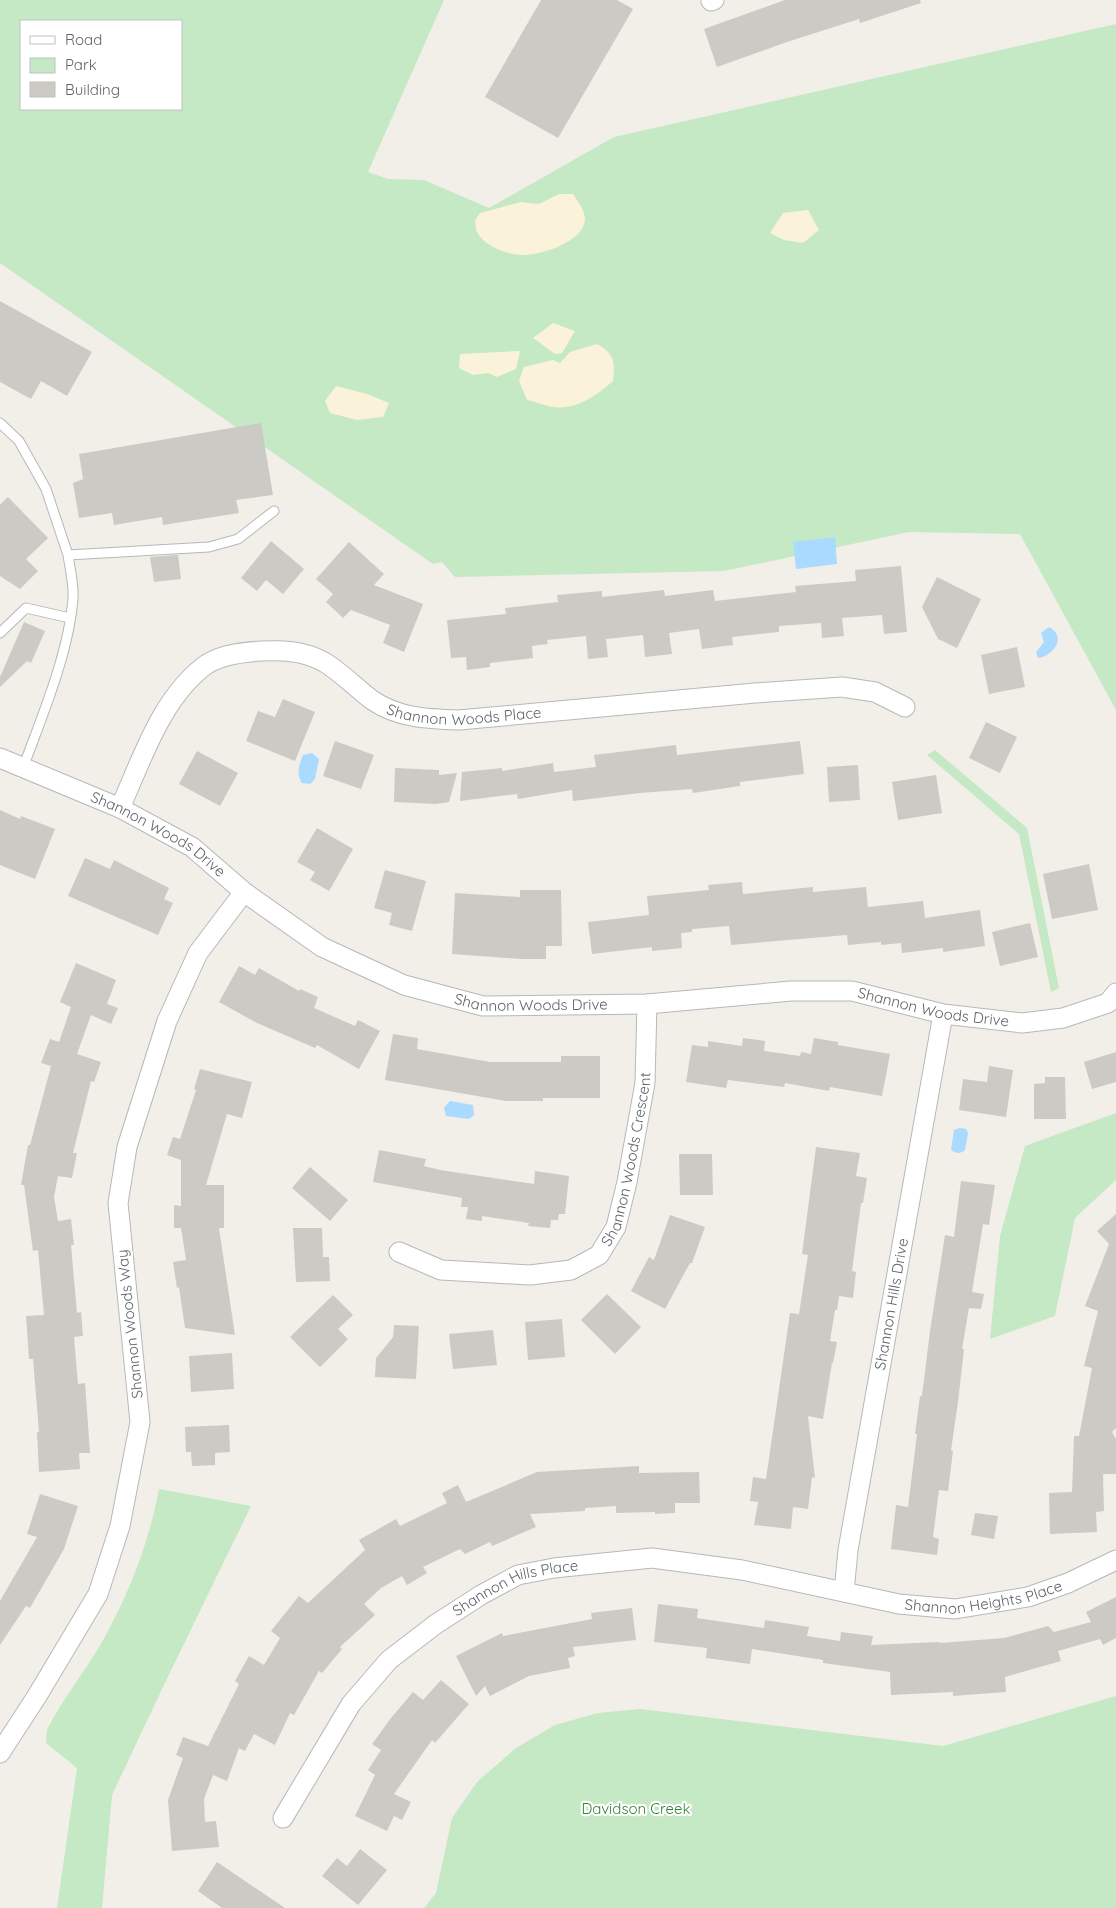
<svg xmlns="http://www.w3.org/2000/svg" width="1116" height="1908" font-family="Quicksand,sans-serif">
	<rect width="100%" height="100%" fill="#f1efe8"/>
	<path fill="#c5e8c5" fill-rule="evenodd" d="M0,0H444L368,172L388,179L424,180L489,208L614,137L1116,24V710L1020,534L909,532L724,571L455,577L442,562L433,564L0,263ZM21,21H181V109H21Z
		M935,750L1027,828L1059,988L1051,992L1019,834L927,755Z
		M1116,1113V1180L1075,1218L1055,1316L990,1339L1000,1236L1025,1146Z
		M159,1489L251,1506L162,1689L112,1795L102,1908H57L77,1768L46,1743L47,1730C62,1699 85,1672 102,1642C129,1594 149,1543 159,1489Z
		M1116,1696V1908H424L436,1893L452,1818L477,1782L516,1748L555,1725L598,1713L640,1709L943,1746Z"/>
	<path fill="#fbf3d9" d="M559,194H573C578,202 584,209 585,218C586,241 542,255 524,255C508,255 485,247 477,232C475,229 476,224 475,221L480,213L521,202L539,204Z
		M808,210L819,230L803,243L784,240L770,233L783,213Z
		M553,323L575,331L562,353L555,354L533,338Z
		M597,344C615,354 615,362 613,381C596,396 576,410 553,407C545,406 536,402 527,400L519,381L524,367L553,360L560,363L570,352Z
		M520,351L516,369L497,377L488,373L473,375L459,368L460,354Z
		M336,386L367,394L389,403L383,417L357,420L330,413L325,401Z"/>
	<path fill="#aadaff" d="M835,537L837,564L796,569L793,542Z
		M1049,627C1067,636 1054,656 1038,658L1036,652L1044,642L1041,633Z
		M312,753L319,759L315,779L310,784L302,783C296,774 299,765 303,755Z
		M450,1101L473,1105L474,1115L469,1119L446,1116L444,1108Z
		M960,1128L966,1129L968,1133L965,1150C960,1154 957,1154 951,1150L954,1130Z"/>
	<path fill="#cccac5" d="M541,0H617L633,9L558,138L485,97Z
		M785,0H920L921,3L860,23L859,19L787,42L717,67L704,29Z
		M0,301L92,352L67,396L41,381L31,399L0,382Z
		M261,423L273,495L236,500L239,513L163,525L162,517L114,525L112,513L79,518L73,483L83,479L79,454Z
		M8,497L48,538L26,559L38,571L20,589L0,576V505Z
		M271,541L304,569L283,594L266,580L257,591L241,578Z
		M349,542L384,574L374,585L423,604L404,652L383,643L390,625L351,610L343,618L326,602L333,594L316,579Z
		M178,555L181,579L154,582L150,557Z
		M901,566L907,632L884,634L882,615L842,618L844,636L822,638L821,623L779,626V632L732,637L733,645L702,649L699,629L669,633L672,654L645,657L643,635L606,639L608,657L588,659L586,636L547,640L548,644L532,646L533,658L490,663V667L467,670L466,657L451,658L447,620L506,614L505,608L558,602L557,595L602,591V597L664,590L665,596L713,590L715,601L796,592L795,586L856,581L855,570Z
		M937,577L981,599L957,648L938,639L922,607Z
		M24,622L45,631L31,663L27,661L0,687V677Z
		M1017,647L1025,687L989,694L981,655Z
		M283,699L315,712L295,761L246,741L258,711L275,717Z
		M986,722L1017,737L1000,773L969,758Z
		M335,741L374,755L361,789L323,776Z
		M800,741L804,774L740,782V786L693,793L692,789L640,793L573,801L572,790L518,799L517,794L460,801L462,772L502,768V771L553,763L554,772L596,767L594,755L676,745L677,755Z
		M197,751L238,773L220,806L179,784Z
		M858,765L860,800L829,802L827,767Z
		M395,768L439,770V775L457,773L449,802L436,804L394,802Z
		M936,775L942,813L898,820L892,782Z
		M0,810L20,819L21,816L55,829L35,879L0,865Z
		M317,828L353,849L329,891L310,880L315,872L297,862Z
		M85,858L110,869L114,860L169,888L164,899L173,903L158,935L68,896Z
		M1089,864L1098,910L1052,919L1043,874Z
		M385,870L426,881L412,931L389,925L392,913L374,908Z
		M742,882L743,894L813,887V892L866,887L868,907L923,901L925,918L980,910L985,946L943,952V948L902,953L901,943L881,945V942L848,945L847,935L731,945L729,926L692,929V932L681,933L682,948L652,951V947L592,954L588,922L649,915L647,896L709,890L708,885Z
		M520,890H561L562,946H546V959H521L452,954L455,893L520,897Z
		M1030,923L1038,957L1000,966L992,932Z
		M76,963L116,980L107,1004L118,1008L111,1024L91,1015L77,1054L101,1062L94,1082L91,1081L73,1153H77L72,1178L58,1176L54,1197L58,1221L71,1219L74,1245H71L77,1313L81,1312L83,1336L74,1337L78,1384L85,1383L90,1453H79L80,1469L39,1472L37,1432H39L33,1359H29L26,1316L44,1315L38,1250L33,1251L24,1185H21L28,1145H30L51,1066L41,1063L50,1039L59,1042L71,1007L60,1002Z
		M239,966L255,975L259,968L299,991L300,989L318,997L314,1008L355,1026L358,1020L380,1031L359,1069L317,1045L315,1048L257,1023L219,1002Z
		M393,1034L418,1038L417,1049L490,1062H561V1056H600V1098H543V1101H506L385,1080Z
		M743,1038L765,1041L764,1051L800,1056L801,1052L811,1054L814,1038L838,1042V1045L890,1054L882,1096L830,1087L829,1091L785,1083L784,1087L728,1080L726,1088L686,1082L692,1045L708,1047V1041L742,1046Z
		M1116,1052V1082L1092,1089L1084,1062Z
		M989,1066L1013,1070L1006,1117L959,1110L963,1079L987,1082Z
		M200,1069L252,1082L242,1118L227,1114L206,1185H224V1228H219L235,1335L185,1328L179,1287L177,1288L173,1262L186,1260L181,1228H174V1205L181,1206V1160L167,1155L173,1137L180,1139L196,1090L194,1089Z
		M1045,1077H1065L1066,1119H1034V1084L1045,1083Z
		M816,1147L860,1153L856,1176L867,1178L863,1203H861L852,1271L856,1272L853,1298L839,1296L837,1310H835L830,1341L837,1342L833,1363H832L823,1419L808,1416L815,1478L812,1477L808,1509L793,1507L791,1529L754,1525L758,1502L750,1501L753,1477L766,1479L790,1313L799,1314L808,1255L802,1254Z
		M379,1150L426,1159L424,1166L440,1170L534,1184L535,1171L569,1176L565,1214H559L558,1220H551L550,1228L528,1226L529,1223L482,1216V1221L466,1219L468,1207H461L462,1198L373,1182Z
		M679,1154H712L713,1195H680Z
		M310,1167L348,1200L330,1221L292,1188Z
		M961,1181L995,1185L989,1225L983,1224L972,1292L984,1294L981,1309L969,1308L962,1349H964L958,1402L951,1450L953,1451L948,1491L939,1490L933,1537L939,1539L937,1555L891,1549L896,1505L908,1507L917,1434H915L920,1396H922L930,1331L945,1235L954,1237Z
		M1116,1214V1428L1112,1432L1116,1439V1474H1103L1104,1511L1096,1512L1097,1532L1050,1534L1049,1493L1072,1492L1074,1436H1079L1092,1368L1084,1366L1098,1311L1085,1306L1109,1244L1097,1231Z
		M670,1215L705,1227L692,1263H690L665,1309L631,1291L649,1257L654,1260Z
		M293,1228H322L323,1257H329L330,1281L296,1282Z
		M607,1294L641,1327L615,1354L581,1320Z
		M333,1295L353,1315L338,1329L348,1339L320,1367L290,1337Z
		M562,1319L565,1357L528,1360L525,1322Z
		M394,1325L419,1326L416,1379L375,1377L376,1358L393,1337Z
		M493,1330L497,1365L453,1369L449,1334Z
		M232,1353L234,1389L191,1392L189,1356Z
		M229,1425L230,1452L215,1453V1465L192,1466L191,1452H186L185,1427Z
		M639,1466V1473L699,1472L700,1503H675V1513L655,1514V1512L616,1513V1506L585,1508V1511L530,1514L536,1527L492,1546L490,1542L465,1554L460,1549L423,1567L427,1573L407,1585L402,1576L381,1588L364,1604L375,1615L340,1647L342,1649L322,1673L319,1671L294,1715L290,1713L275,1745L254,1734L245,1751L239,1748L227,1781L213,1775L204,1799L205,1822L216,1821L219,1847L172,1851L168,1800L183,1758L176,1755L183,1737L208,1746L239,1684L235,1681L249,1656L264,1665L280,1638L271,1631L299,1596L308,1603L365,1550L359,1540L396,1519L400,1526L447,1503L442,1493L458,1485L466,1502L537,1472Z
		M40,1494L78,1506L64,1549L30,1608L26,1606L0,1645V1601L37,1537L27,1534Z
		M975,1513L998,1516L994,1539L971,1535Z
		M1116,1597V1638L1103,1645L1100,1639L1058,1651L1061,1661L1005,1677L1006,1692L953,1696V1692L891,1695L890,1672L823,1663V1660L752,1649L750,1664L706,1658L707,1648L654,1642L658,1604L698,1609L697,1618L764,1628L765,1620L809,1627L807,1636L840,1641L841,1632L873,1636L871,1645L939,1642L940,1643L1004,1638L1048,1626L1054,1632L1091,1622L1086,1612Z
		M632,1608L636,1640L573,1647L575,1656L568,1658L570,1668L529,1676L490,1696L485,1686L476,1696L456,1656L502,1633L503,1636L592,1619L591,1613Z
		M441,1680L469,1704L435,1743L432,1740L394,1794L411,1802L402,1820L394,1816L387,1831L355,1816L375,1775L368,1770L381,1750L372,1744L391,1718L413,1692L423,1700Z
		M360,1849L387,1870L358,1905L322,1876L337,1858L347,1866Z
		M217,1862L285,1908H222L198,1891Z"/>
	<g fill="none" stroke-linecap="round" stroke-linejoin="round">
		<g stroke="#b5b8bc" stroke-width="11">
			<path id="lane" d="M0,423L19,441L46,489L68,555
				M0,633L26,608L70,618
				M23,768C42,716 69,653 73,598C74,584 70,569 68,555L209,547L238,539L274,511"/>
		</g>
		<g stroke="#b5b8bc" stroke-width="21">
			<g id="street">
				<path d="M711,1L714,0"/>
				<path id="s1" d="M0,758L120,808L192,847L244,892L322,947L404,985L483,1006L647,1004L791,991H852L943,1014L1022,1023L1063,1018L1108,1003L1116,993"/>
				<path id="s2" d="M120,808C142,759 162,696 207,664C223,654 245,652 262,651C284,650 304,651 324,662C341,672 356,688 372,700C398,718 428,719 459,720L755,693L842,687L875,692L905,707"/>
				<path id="s3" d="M399,1252L441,1270L530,1275L571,1270L599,1255L616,1227L627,1182L645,1083L647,1004"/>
				<path id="s4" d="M844,1592L848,1550L943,1014"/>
				<path d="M0,1753L37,1696L98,1594L120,1526L140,1422L118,1203L127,1147L167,1021L198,953L244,892"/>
				<path id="s5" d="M283,1818L351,1704L389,1660L436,1624L481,1595L518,1575L554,1568L652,1558L742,1570L899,1604L955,1609L1028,1597L1068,1583L1116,1560"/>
			</g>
		</g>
		<use href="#lane" stroke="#fff" stroke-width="9"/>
		<use href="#street" stroke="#fff" stroke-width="19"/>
	</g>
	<g text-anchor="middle" stroke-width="4.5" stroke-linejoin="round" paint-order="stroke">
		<g font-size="15" fill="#5f6368" stroke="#fff">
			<text dy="5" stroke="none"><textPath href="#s2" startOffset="448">Shannon Woods Place</textPath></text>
			<text dy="5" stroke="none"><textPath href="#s1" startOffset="176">Shannon Woods Drive</textPath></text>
			<text dy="5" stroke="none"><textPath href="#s1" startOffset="596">Shannon Woods Drive</textPath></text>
			<text dy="5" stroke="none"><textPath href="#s1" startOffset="1001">Shannon Woods Drive</textPath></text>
			<text dy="5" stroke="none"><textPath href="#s3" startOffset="309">Shannon Woods Crescent</textPath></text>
			<text dy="5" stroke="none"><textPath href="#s4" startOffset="292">Shannon Hills Drive</textPath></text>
			<text transform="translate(130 1324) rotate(-96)" y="5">Shannon Woods Way</text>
			<text dy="5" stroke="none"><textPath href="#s5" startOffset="339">Shannon Hills Place</textPath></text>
			<text dy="5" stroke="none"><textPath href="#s5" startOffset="818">Shannon Heights Place</textPath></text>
		</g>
		<g font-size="15" fill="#348238" stroke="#fff">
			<text x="636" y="1814">Davidson Creek</text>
		</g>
	</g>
	<rect x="20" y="20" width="162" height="90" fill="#ffffff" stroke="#bfc1c3"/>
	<rect x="30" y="36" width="25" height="8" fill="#ffffff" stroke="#bfc1c3"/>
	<text x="65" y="45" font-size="15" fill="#5f6368">Road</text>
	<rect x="30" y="58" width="25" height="15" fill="#c5e8c5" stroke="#bfc1c3"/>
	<text x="65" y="70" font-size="15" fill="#5f6368">Park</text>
	<rect x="30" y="82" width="25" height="15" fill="#cccac5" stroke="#bfc1c3"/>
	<text x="65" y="95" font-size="15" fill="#5f6368">Building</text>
</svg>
